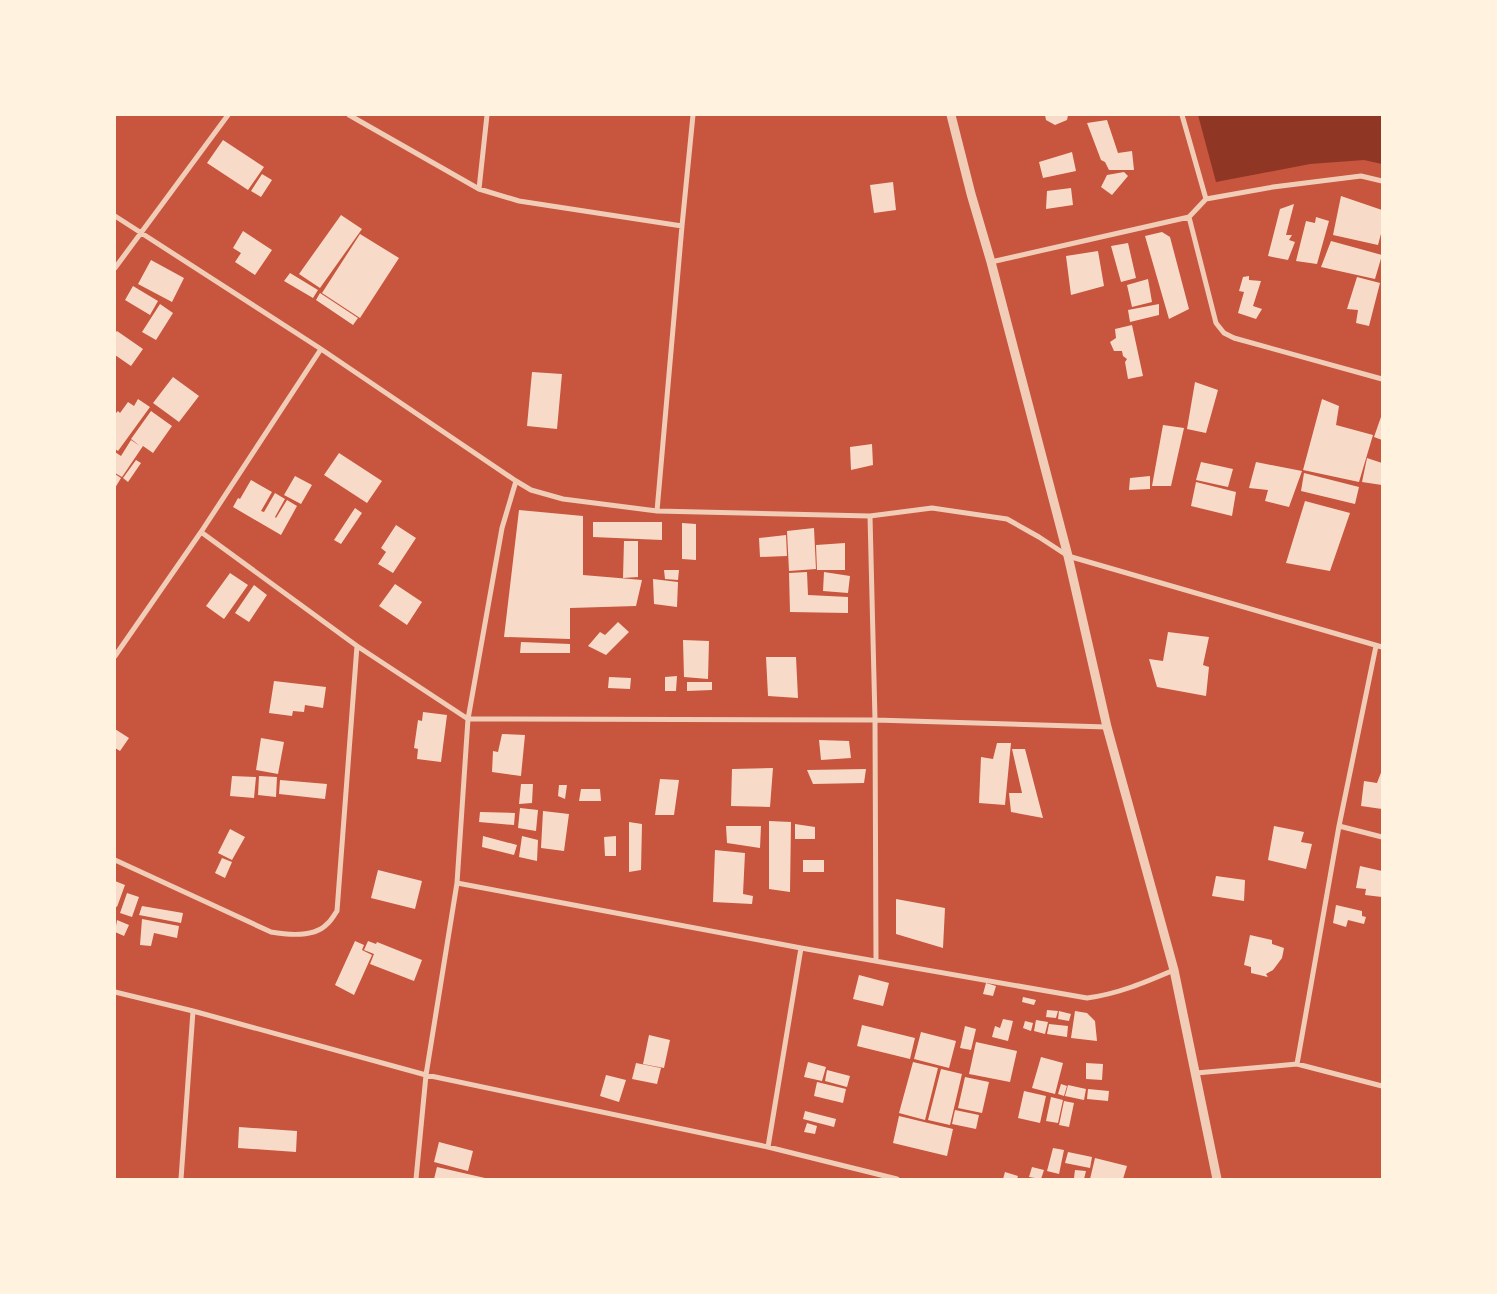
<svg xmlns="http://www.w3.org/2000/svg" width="1497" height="1294" font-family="'Fira Sans Condensed',sans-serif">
	<rect width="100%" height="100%" fill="#c8553d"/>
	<path fill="#8f3625" d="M1198,115H1382V164L1364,160L1310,164L1216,182Z"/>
	<path fill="#f7dbc8" d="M1045,115H1068L1067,120L1055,125L1046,120Z
		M1107,120L1118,153L1132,151L1134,170H1109L1105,162L1101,160L1087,123Z
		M223,140L264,167L248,190L207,163Z
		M1072,152L1076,171L1043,178L1039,162Z
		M1124,172L1128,176L1112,195L1101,187L1107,175Z
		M262,174L272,180L261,197L251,191Z
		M893,182L896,210L874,213L870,185Z
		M1071,188L1073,205L1046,209L1047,191Z
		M1341,196L1382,210V230L1378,245L1333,235Z
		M1294,204L1286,235H1292L1289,240L1295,242L1288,260L1268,256L1280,209Z
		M341,215L362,229L320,288L299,274Z
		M1316,217L1329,221L1317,264L1296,261L1306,221L1315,223Z
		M243,231L272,250L255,275L235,262L241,253L233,248Z
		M1162,232L1170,237L1189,309L1169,319L1145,236Z
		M360,234L399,258L360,318L322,293Z
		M1331,241L1382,255L1375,279L1321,267Z
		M1128,243L1136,278L1121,282L1111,246Z
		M1098,251L1104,286L1071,295L1066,256Z
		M151,260L184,278L172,302L138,284Z
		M290,273L318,290L313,298L284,281Z
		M1249,276V280L1261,281L1253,306L1262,309L1256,319L1238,313L1244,292L1239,291L1243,277Z
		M1357,277L1380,283L1369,326L1356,323L1358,310L1347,309Z
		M1148,279L1152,302L1132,307L1127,285Z
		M133,286L158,301L150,315L125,300Z
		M320,293L358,318L353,325L316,300Z
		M160,304L173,313L156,340L142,332Z
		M1159,304V315L1130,322L1128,310Z
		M1132,325L1143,376L1128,379L1125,362L1127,359L1123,356L1122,351H1114L1110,342L1116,338L1115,329Z
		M117,331L143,349L131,366L115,355V333Z
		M532,372L562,374L557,429L527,426Z
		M173,377L199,396L179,422L153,403Z
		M1195,382L1218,390L1206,433L1187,429Z
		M138,399L150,407L118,451L115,449V414L118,411L120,413L128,402L134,406Z
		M1322,399L1339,406L1336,425L1373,435L1359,482L1303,470Z
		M151,411L172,426L153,453L143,446L122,477L115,473V452L121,456L131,440L140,446L131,439Z
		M1382,414V440L1374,437Z
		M1163,425L1184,428L1171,486H1152Z
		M872,444L873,465L851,470L850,447Z
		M339,453L382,481L367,503L324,475Z
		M1367,458L1382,463V485L1362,482Z
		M136,460L141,463L128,482L123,478Z
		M1201,462L1233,469L1228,487L1196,480Z
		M1256,462L1302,471L1289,507L1265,501L1268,490L1249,488Z
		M1304,473L1359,487L1355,504L1301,491Z
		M115,474L121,478L115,488Z
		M295,476L312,485L301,504L284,495Z
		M1150,476V489L1129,490L1130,478Z
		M251,480L272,492L261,511L264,512L275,493L285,499L275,517L276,518L287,500L297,506L281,535L233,507L238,498L240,499Z
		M1196,482L1236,492L1232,516L1191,506Z
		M1305,501L1350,513L1330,571L1286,563Z
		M355,508L362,513L341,544L334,540Z
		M519,510L583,516V575L642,580L636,606L570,608V639L504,637Z
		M593,522H662V540L593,537Z
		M682,523L696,524V560L682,559Z
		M396,525L416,538L393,573L378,564L386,552L381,548Z
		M814,528L816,569L789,571L787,531Z
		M786,535L787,556L760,557L759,538Z
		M624,541H638V577L623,578Z
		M845,543V570H817L816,545Z
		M664,570H679L678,580L665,579Z
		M807,572L808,595L848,597V613L790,612L789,573Z
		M824,572L850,576L848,593L823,591Z
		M230,573L248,585L224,619L206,606Z
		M653,579L678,582L677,607L654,604Z
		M395,584L422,602L407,625L379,606Z
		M254,585L267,595L249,622L235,613Z
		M618,622L629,632L606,655L588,646L600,632L605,635Z
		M1168,632L1209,637L1203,665L1209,667L1206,696L1157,687L1149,659L1163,661Z
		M683,640L709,641L708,679L684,677Z
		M521,642L570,644V653H520Z
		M766,657H796L798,698L768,696Z
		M677,676L676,691H665V677Z
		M609,677L631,678L630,689L608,688Z
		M274,681L326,687L323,708L305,705L304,712L293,711L292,716L269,713Z
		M687,682H712V690L687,691Z
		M423,712L447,715L441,762L417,759L418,749L414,748L418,720L422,721Z
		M115,729L129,738L120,751L115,748Z
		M502,734L525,735L521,776L492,772L493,751L498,752Z
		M261,738L284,742L278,774L256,770Z
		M819,740L849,741L851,758L821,760Z
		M997,743H1011L1005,805L979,803L981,757L993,759Z
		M1012,749H1025L1043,818L1011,812L1009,793H1022Z
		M773,768L770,807L731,806L732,769Z
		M866,769L864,783L813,784L807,770Z
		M1382,770V809L1361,806L1364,781L1377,783Z
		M232,776L256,777L254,798L230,796Z
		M259,776L277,777L276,797L258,795Z
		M660,779L679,780L674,815H655Z
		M280,780L327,784L325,799L279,794Z
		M521,784H533L532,803L519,804Z
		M559,785H567L565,799L558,796Z
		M581,789H600L601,801H579Z
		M520,808L538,810L536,831L518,828Z
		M543,811L569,814L564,851L541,848Z
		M480,812L515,813L514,825L479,822Z
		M769,821L791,822L790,892L769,889Z
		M629,822L642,824L641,870L629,872Z
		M795,824L815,827V839H795Z
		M726,826H761L760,848L727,843Z
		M1274,826L1304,832L1301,842L1312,844L1306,869L1268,860Z
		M230,829L245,837L232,860L218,853Z
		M483,836L517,845L514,855L482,847Z
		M522,836L538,840L537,861L519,857Z
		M616,836V856H605L604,837Z
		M715,850L745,853L743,894L753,896L752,904L713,902Z
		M222,858L232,862L225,878L215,873Z
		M803,860H824V872H803Z
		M1360,866L1382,871V897L1365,895L1366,889L1356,888Z
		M378,870L422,881L415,909L371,898Z
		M1216,876L1245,880L1244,901L1212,896Z
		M115,881L125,885L117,907L115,906Z
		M127,893L139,897L132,917L120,913Z
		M896,899L945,908L943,948L896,934Z
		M1336,905L1362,911V916L1366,917L1364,924L1348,920L1346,927L1333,923Z
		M142,906L183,913L181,923L139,915Z
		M142,919L179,926L177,938L154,933L151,946L140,945Z
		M117,920L129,925L124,936L115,932Z
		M1250,935L1272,940V944L1284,948L1282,958L1273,970L1266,974L1268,977L1251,973V967L1244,965Z
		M355,941L364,945L362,950L372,955L354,995L335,985Z
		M368,941L376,944L377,942L422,960L414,981L370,964L374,954L364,950Z
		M859,975L889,983L883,1006L853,999Z
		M986,983L996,986L993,996L983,994Z
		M1023,997L1036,1000L1034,1005L1022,1002Z
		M1047,1010L1058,1011L1056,1018L1046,1017Z
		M1059,1011L1071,1014L1069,1021L1058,1019Z
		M1075,1011L1087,1013L1095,1021L1097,1041L1071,1038Z
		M1003,1019L1013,1021L1008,1041L992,1037L995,1026L1000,1028Z
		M1036,1020L1048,1022L1045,1034L1034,1031Z
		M1025,1021L1033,1023L1031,1031L1023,1028Z
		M1049,1024L1068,1026L1067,1037L1047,1034Z
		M862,1025L915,1038L910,1059L857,1046Z
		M965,1026L976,1029L971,1050L960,1048Z
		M921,1032L956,1041L949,1068L914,1059Z
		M649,1035L670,1040L664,1068L643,1064Z
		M976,1042L1017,1051L1010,1082L969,1074Z
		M1041,1057L1063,1063L1055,1094L1032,1088Z
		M808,1062L826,1067L822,1081L804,1077Z
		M913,1062L938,1068L925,1120L899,1113Z
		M636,1063L661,1068L657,1084L632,1079Z
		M1086,1063L1103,1064L1102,1080L1086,1079Z
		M941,1069L962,1074L950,1125L928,1120Z
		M827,1070L850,1076L847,1087L825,1081Z
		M606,1075L626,1080L619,1102L600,1096Z
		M965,1077L989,1082L982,1113L958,1108Z
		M817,1082L846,1089L843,1103L814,1096Z
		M1061,1084L1067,1086L1064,1096L1058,1094Z
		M1068,1085L1086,1089L1084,1100L1065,1096Z
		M1088,1089L1109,1091L1108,1101L1087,1099Z
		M1024,1091L1046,1096L1040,1123L1018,1118Z
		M1051,1097L1063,1100L1058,1123L1046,1121Z
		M1064,1101L1074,1103L1069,1127L1059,1125Z
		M955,1110L979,1115L976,1129L952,1124Z
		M805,1111L836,1119L834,1127L803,1119Z
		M899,1116L953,1129L947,1156L893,1143Z
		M807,1123L817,1126L815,1134L804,1132Z
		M239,1127L297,1131L296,1152L238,1148Z
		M439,1142L473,1151L468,1171L434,1162Z
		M1053,1148L1064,1150L1059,1174L1047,1171Z
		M1068,1152L1092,1157L1090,1168L1065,1163Z
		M1095,1158L1127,1166L1123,1179H1090Z
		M437,1167L485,1178V1179H434Z
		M1032,1167L1044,1170L1041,1179L1029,1177Z
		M1075,1170L1086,1171L1084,1179L1074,1178Z
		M1005,1172L1018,1176L1017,1179H1003Z"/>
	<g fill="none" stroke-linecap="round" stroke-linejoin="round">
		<path stroke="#f1ccb7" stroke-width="5" d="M349,115L479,189L519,201L682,226
			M1182,115L1206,199
			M479,189L487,115
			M115,216L321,349L516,481L531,490L563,499L657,511L870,516L932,508L1007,519L1039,537L1068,556L1382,647
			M1189,217L1216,323L1224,333L1234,338L1382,379
			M991,262L1189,217L1206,199L1273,187L1361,176L1382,181
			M115,268L228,115
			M657,511L682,226L693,115
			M870,516L875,720L876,961
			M201,532L357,646L468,719L875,720L1107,727
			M115,656L201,532L321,349
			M1339,826L1382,837
			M115,860L271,932C288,935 314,938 327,924C331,921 334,915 337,911L357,646
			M457,883L801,948L1087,998C1118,994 1146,982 1174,970
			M115,992L193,1011L426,1075L768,1147L897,1179
			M1297,1064L1382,1086
			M1196,1073L1297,1064L1339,826L1376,646
			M768,1147L801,948
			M181,1179L193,1011
			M416,1179L426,1075L457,883L468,719L502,528L516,481"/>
		<path stroke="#f1ccb7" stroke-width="9" d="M951,115L971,194L991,262L1068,556L1107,727L1174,970L1217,1179"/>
	</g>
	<rect width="1497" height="1294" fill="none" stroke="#fff3e0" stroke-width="232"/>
</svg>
